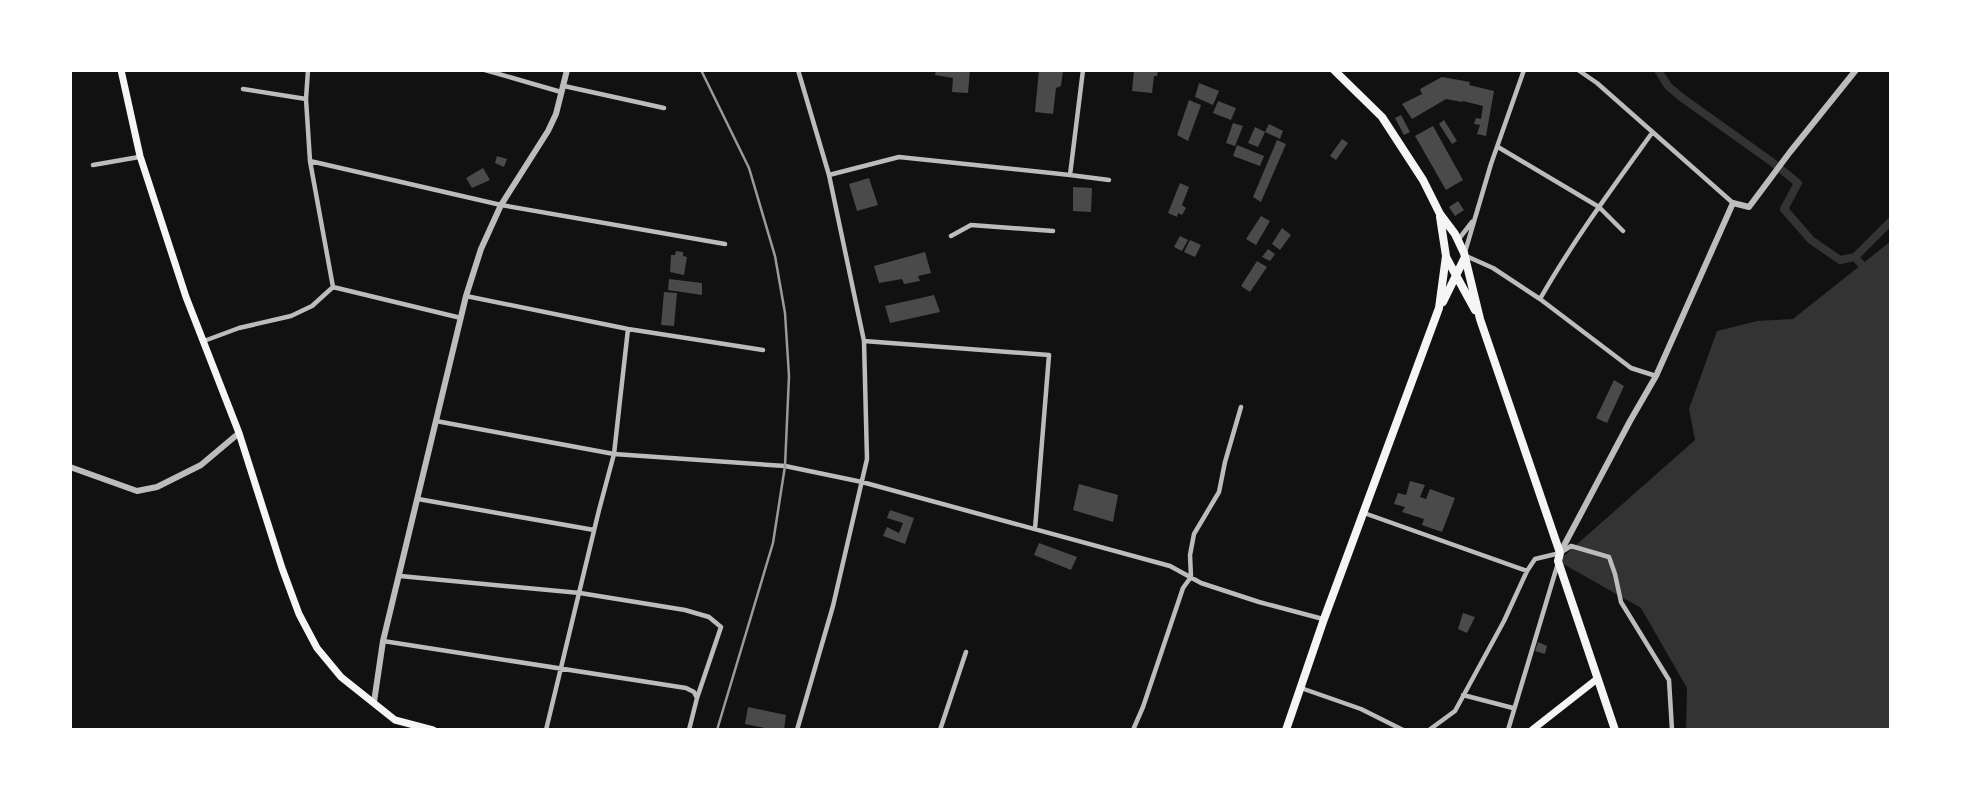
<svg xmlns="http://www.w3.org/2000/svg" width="1961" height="800" font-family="Figtree,sans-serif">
	<rect width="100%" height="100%" fill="#111"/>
	<path fill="#333" d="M1891,241V730H1686L1687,688L1641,608L1558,561L1695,440L1689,409L1717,331L1757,321L1793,319Z"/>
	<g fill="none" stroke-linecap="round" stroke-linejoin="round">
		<path stroke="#333" stroke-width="8" d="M1658,70L1668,86L1681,97L1772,162L1798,183L1784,209L1811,240L1840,260L1855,257
			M1868,272L1855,257L1891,221"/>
	</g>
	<path fill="#4a4a4a" d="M936,70H970L968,93L952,92L953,78L935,75Z
		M1039,70H1063L1061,86L1056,88L1053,114L1035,112Z
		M1134,70H1158L1157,76H1154L1152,93L1132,91Z
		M1442,77L1470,82L1469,85L1494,91L1486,136L1477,134L1480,125L1474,124L1476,118L1481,119L1483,106L1463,101L1462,102L1446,99L1412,119L1402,104L1422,94L1420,89Z
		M1199,83L1219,91L1213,105L1195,97Z
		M1189,100L1201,105L1188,141L1177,135Z
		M1218,101L1236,108L1231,120L1213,113Z
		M1401,115L1410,132L1404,135L1395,118Z
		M1444,120L1457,141L1452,144L1439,124Z
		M1233,123L1243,126L1235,146L1226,143Z
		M1269,124L1283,131L1280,139L1265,132L1258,147L1248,143L1255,127L1265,132Z
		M1433,126L1463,180L1446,190L1415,136Z
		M1342,139L1348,143L1336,160L1330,156Z
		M1277,140L1286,144L1261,202L1253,197Z
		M1237,145L1264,156L1260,166L1233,156Z
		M497,156L507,159L504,167L495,163Z
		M483,168L490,180L472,188L466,178Z
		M869,178L878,205L857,211L849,184Z
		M1180,183L1189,187L1182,205L1186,208L1182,215L1178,213L1177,217L1168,213Z
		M1073,187L1092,188L1091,212L1073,211Z
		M1458,201L1464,210L1455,216L1449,207Z
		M1261,216L1270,221L1256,245L1246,239Z
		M1282,228L1291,235L1280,250L1272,244Z
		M1180,236L1188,240L1182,251L1174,247Z
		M1190,240L1201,245L1195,257L1184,252Z
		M1268,249L1275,254L1270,261L1262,257Z
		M676,251L683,252V256L687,257L684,275L670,272L671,255H675Z
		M925,252L931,273L918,276L920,281L904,284L902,279L879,283L874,266Z
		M1257,261L1267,267L1250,292L1241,286Z
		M669,279L702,283V295L668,290Z
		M664,292L677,293L674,326L661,325Z
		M934,295L940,312L890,323L885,306Z
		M1614,380L1624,386L1607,423L1596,418Z
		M1410,481L1425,485L1420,497L1426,499L1430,489L1455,498L1442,532L1422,525L1424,519L1402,512L1405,507L1394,504L1398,493L1406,495Z
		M1079,484L1118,495L1113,522L1073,510Z
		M890,510L914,518L905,544L883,536L887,527L899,533L903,523L887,518Z
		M1039,543L1077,557L1071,570L1034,555Z
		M1463,613L1475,617L1467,633L1458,629Z
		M1538,642L1547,646L1545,654L1535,651Z
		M748,707L786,715L784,730H775L745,724Z"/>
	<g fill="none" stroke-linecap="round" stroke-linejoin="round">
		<path stroke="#bcbcbc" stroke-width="4.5" d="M485,70L561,92
			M1578,70L1597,83L1733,203
			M564,86L664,108
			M243,89L306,99
			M1498,147L1599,207L1623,231
			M310,161L501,205L725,244
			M93,165L139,157
			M829,175L899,157L1070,175L1083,70
			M1070,175L1109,180
			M951,236L971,225L1053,231
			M1458,240L1472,222
			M1465,252L1491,164L1524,70
			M1466,256L1493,268L1540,299L1631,368L1656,376
			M333,287L461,318
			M466,296L628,329L763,350
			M1540,299C1573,241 1613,187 1652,133
			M204,341L239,328L291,316L312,306L333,287L310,161L306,99L308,70
			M864,341L1049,355L1035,529
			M436,421L614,454L785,466L862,482L1170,566L1201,583L1259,602L1323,619
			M418,499L594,530
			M1364,513L1527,571
			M400,576L580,593L685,610L709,617L721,627L697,698
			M383,641L686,688L694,692L697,698L689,730
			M1301,688L1361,709L1403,730
			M1463,695L1513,708
			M546,730L599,510L614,454L628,329
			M797,730L833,606L867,459L864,341L829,175L798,70
			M940,730L966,652
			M1133,730L1143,707L1183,588L1191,577L1190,555L1194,534L1219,492L1225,462L1241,407
			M1429,730L1455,711L1504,621L1527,571L1535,559L1560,553L1571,546L1609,557L1615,574L1621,602L1669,680L1672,730
			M1508,730L1558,563"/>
		<path stroke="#bcbcbc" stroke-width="6" d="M70,467L137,491L157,487L201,465L239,433
			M1560,553L1630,421L1656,376L1733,203L1749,207L1790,152L1856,70
			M374,702L383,641L466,296L481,249L501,205L548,131L556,114L567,70"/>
		<path stroke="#f5f5f5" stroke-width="7" d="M121,70L140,156L186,297L239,433L282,568L299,614L317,648L341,677L395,720L433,730
			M1532,730L1597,679"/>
		<path stroke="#f5f5f5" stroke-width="8" d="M1334,70L1382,117L1423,180L1440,214L1455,234L1464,253L1480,319L1560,553L1558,561L1615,730
			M1446,257L1475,310
			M1443,302L1465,257
			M1286,730L1324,619L1439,308L1446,256L1440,217"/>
		<path stroke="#9a9a9a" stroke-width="2.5" d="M701,70L749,168L775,256L785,313L789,376L785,466L773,543L717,730"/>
	</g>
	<rect width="1961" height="800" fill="none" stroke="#ffffff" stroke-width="144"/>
</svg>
